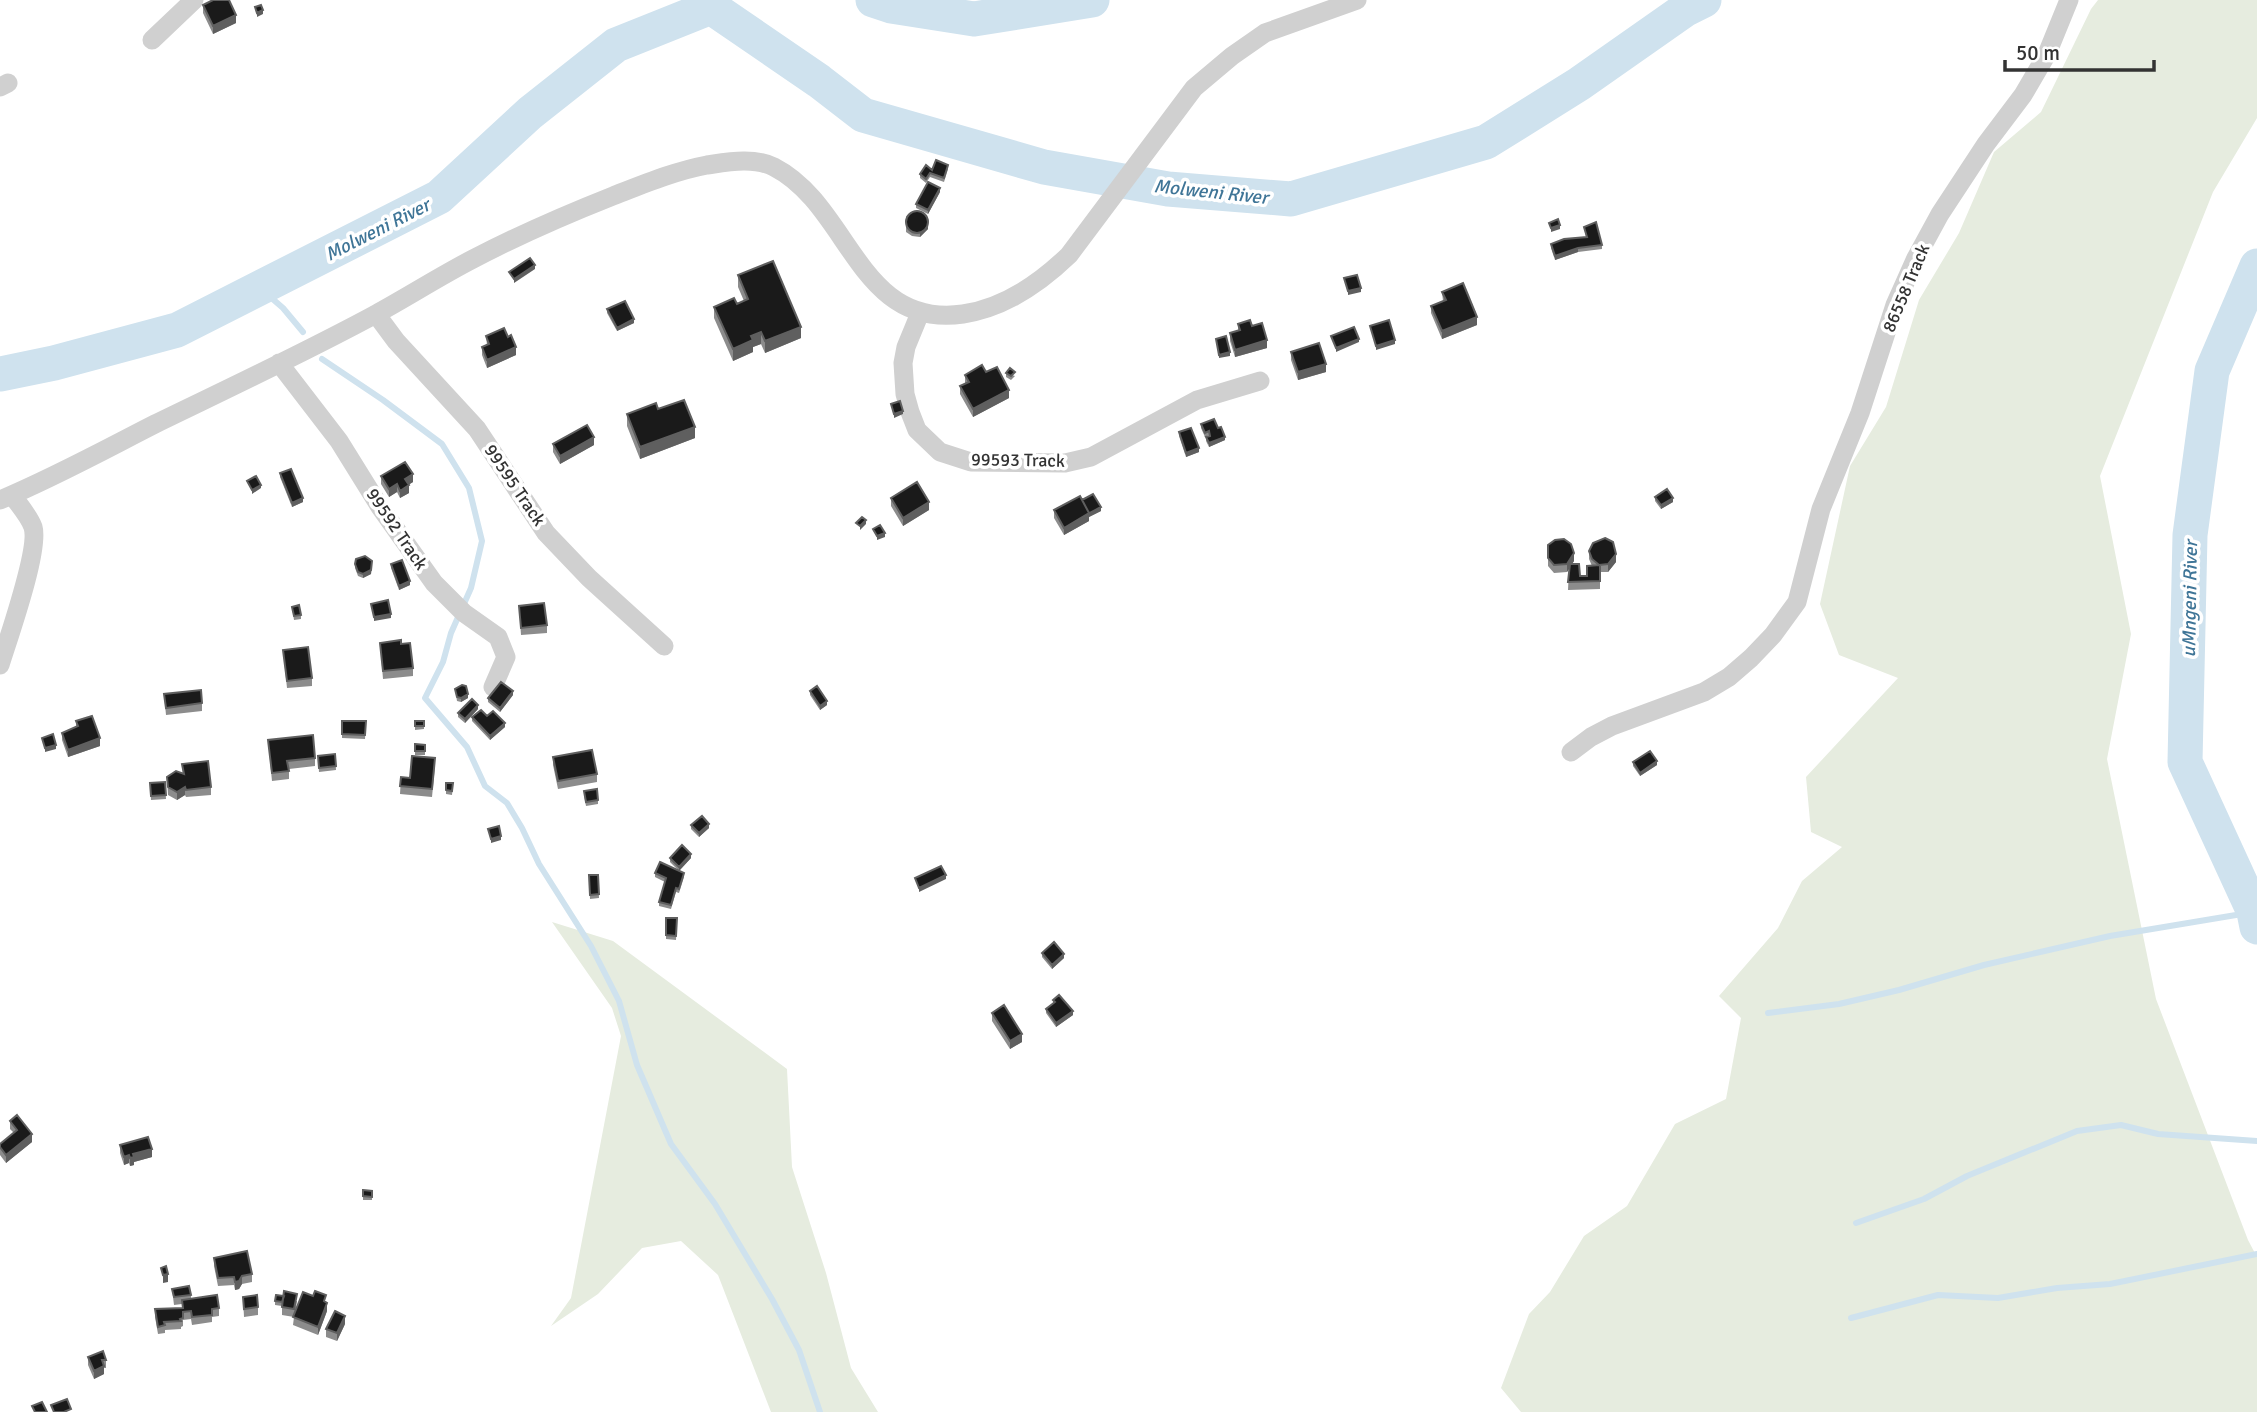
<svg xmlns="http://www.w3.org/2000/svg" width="2257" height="1412" font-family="Signika,sans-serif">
	<rect width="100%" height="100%" fill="#fff"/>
	<path fill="#e6ecdf" d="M2098,0H2257V118L2213,192L2100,476L2131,634L2107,759L2156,999L2248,1240L2257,1257V1412H1521L1501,1388L1529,1314L1550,1292L1584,1236L1627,1206L1675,1124L1726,1099L1741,1018L1719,996L1778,928L1802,881L1842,847L1811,832L1806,777L1898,678L1839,655L1820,604L1850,466L1886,407L1919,300L1959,233L1994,152L2041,112L2091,9Z
		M552,922L613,941L787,1069L792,1167L826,1273L851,1368L878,1412H771L718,1275L681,1241L642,1248L598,1294L551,1326L571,1298L621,1036L612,1008Z"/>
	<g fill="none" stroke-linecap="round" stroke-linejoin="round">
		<path stroke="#cfe2ee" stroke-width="6" d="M260,288L283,308L303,332
			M322,359L383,400L442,444L469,488L482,541L471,588L451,633L443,662L425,698L467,747L485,786L507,803L522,828L539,864L591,946L619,1001L637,1065L671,1144L715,1204L772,1299L799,1350L820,1412
			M1768,1013L1839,1004L1899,990L1984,965L2110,936L2254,912
			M1856,1223L1924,1199L1967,1176L2077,1131L2121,1125L2158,1134L2257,1141
			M1851,1318L1938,1295L1998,1298L2057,1288L2110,1284L2257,1254"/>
		<path stroke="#cfe2ee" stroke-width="35" d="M873,0L891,6L974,19L1092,0
			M2257,266L2212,371L2190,535L2185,762L2254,912L2257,927
			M0,374L54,363L177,330L439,197L530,113L616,45L711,7L819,81L863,115L1044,167L1168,189L1291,199L1486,142L1579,84L1686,9L1704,0"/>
		<path stroke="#d0d0d0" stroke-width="19" d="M152,40L194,0
			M0,87L8,83
			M920,313L906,347L903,363L905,394L910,412L917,430L940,452L971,462L1065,463L1091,457L1197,400L1260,381
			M376,314L396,341L477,429L546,533L589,578L664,646
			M279,363L339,441L380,507L434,583L464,613L498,637L506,657L493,687
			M0,500C53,478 104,450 155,424C229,388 304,353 376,314C409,296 440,276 473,259C519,235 565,215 613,196C644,184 675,171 707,165C728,162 754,157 774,167C850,206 858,329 963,314C1004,308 1040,283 1069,255L1194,88L1232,56L1265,33L1357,0
			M0,665C8,639 40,549 33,527C29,516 19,505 12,495
			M1571,752L1591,737L1612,726L1704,692L1729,677L1751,658L1773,635L1797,602L1821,509L1860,413L1895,305L1916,258L1940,214L1986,144L2023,95L2047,54L2069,0"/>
	</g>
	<path fill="#8c8c8c" d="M203,5L236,23L213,34L203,13Z
		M948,169L944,182L930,177L926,183L920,178V174L932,170Z
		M940,192L928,214L916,208V204Z
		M906,216L928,229L920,237L912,236L906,232Z
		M1584,227L1602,245V249L1578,252L1555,260L1551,248V244L1586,237Z
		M738,275L801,338L765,353L761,344L753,347V352L733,361L714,318V307L737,304L744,301L738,287Z
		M1442,292L1477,325L1442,339L1431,313V306L1443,301Z
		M607,309L634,323L617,331L607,313Z
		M1238,324L1252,326L1267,348L1235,357L1230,341V333L1238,331Z
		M486,336L516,355L487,368L482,355V347L487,345Z
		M1291,352L1326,372L1298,380L1291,360Z
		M986,372L1009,398L973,417L960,394V386L965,383V375Z
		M1006,373L1015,376L1011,380L1006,377Z
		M658,409L695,438L640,459L627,426V414Z
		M1201,424L1218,428L1225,440L1209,447L1206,441V437L1209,436V435L1205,437L1201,428Z
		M1179,432L1199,452L1186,457L1179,436Z
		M553,444L594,445L560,464L553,452Z
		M280,473L303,502L292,507L280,477Z
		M381,476L413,482L408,485L409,493L400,498L397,492L389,497L381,484Z
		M1655,497L1673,502L1661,509L1655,501Z
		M891,498L929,510L903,526L891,506Z
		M1082,500L1101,511L1089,517V521L1064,535L1054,518V510Z
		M1548,545L1574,561L1572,564L1580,576H1587L1592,566L1589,559V551L1616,562L1608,572H1600V589L1568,590L1569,569L1567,572L1554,573L1548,566Z
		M355,564L372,565L371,574L363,578L358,576L355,568Z
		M391,564L410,585L399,590L391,568Z
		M519,606L547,625V633L521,635Z
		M292,607L301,615V619L294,620Z
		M380,643L401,644L413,668V676L383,679Z
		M283,650L312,678V686L287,688Z
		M455,689L468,698L461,702L457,701Z
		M810,691L827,705L820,710L810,695Z
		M164,694L202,703V711L166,715Z
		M513,695L500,712L488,702V698Z
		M478,709L465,723L458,717V713Z
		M487,716L505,727L490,740L472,721V717Z
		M76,721L100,746L68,757L62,740V733L76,727Z
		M342,721H366L365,739L342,738Z
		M415,721H424V729L415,730Z
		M268,740L315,758V766L289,769V779L272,781Z
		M415,744L425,745V755H415Z
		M335,754L336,770L319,772L318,756Z
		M553,757L597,774V782L558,789L553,765Z
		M1633,762L1657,765L1640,776L1633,766Z
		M182,764L211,787V795L186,797L185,795L177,800L168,795L167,777L183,774Z
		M435,766L432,797L400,794L401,777L410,778Z
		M165,782L166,799L151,800L150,783Z
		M446,783H453L452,795L446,794Z
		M584,795L598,800V804L586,806Z
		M691,825L709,828L699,837L691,829Z
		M670,858H691L679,871L684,877L679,893L676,892L671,909L659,906V902L665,882L655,877V873L678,870L670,862Z
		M589,875H598L599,898L590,899Z
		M666,918H677L676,940L666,939Z
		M1042,953L1064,958L1052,969L1042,957Z
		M1053,1000L1073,1015L1056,1027L1046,1013V1009L1053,1003Z
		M992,1013L1022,1042L1010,1049L992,1021Z
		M10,1121L32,1142L6,1163L0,1155V1144L14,1133L10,1129Z
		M120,1145L152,1157L134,1162V1165L130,1166L129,1163L124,1165L120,1153Z
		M363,1190L372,1191V1200H363Z
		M214,1258L252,1274V1282L242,1284L239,1289L235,1290L234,1285L218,1286L214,1266Z
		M172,1289L191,1295V1299L219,1308V1316L212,1317V1322L192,1325L191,1319L183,1320V1326L181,1327V1329L165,1330V1333L158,1334L155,1317V1309L182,1308V1304L174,1305Z
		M243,1297L258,1307V1315L244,1317Z
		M275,1301H297L295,1314L326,1302L327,1311L318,1335L293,1325L294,1317L282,1315V1306L275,1305Z
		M345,1324L337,1341L326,1337V1329Z
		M88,1357L106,1360V1368H104V1374L94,1379L88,1365Z"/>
	<path fill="#5f5f5f" d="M263,10V14L257,17V13Z
		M236,15V23L213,34V26Z
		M940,188V192L928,214V210Z
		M928,225V229L920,237V233Z
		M1560,225V229L1551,232V228Z
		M1578,248V252L1555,260V256Z
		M535,265V269L514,283V279Z
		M1361,288V292L1348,295V291Z
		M1477,317V325L1442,339V331Z
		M634,319V323L617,331V328Z
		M801,327V338L765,353V341Z
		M761,332V344L753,347V352L733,361V349L751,336Z
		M1359,339V342L1336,352V348Z
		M1267,340V348L1235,357V350Z
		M1395,340V344L1376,350V346Z
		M516,347V355L487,368V360Z
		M1230,352V356L1219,358V355Z
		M1326,364V372L1298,380V372Z
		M1009,390V398L973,417V409Z
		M903,411V414L894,418V414Z
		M695,427V438L640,459V447Z
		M594,437V445L560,464V456Z
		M1225,437V440L1209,447V443Z
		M1199,448V452L1186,457V453Z
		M413,474V482L405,487V479Z
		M397,484V492L389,497V489Z
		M261,485V488L252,494V490Z
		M409,485V493L400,498V491Z
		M303,498V502L292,507V503Z
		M1673,498V502L1661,509V505Z
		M929,502V510L903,526V518Z
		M1101,507V511L1089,517V521L1064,535V528Z
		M866,520V524L860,530V526Z
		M885,533V537L877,540V536Z
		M1574,553V561L1567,572V564Z
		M1616,554V562L1608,572V564Z
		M372,561L371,574L363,578V574Z
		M410,581V585L399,590V586Z
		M391,614V618L374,621V617Z
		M513,691V695L500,712V708Z
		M468,694V698L461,702V698Z
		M827,701V705L820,710V706Z
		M478,705V709L465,723V719Z
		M505,723V727L490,740V736Z
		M100,738V746L68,757V750Z
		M56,745V749L45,752V748Z
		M1657,761V765L1640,776V773Z
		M185,787V795L177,800V792Z
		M709,824V828L699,837V833Z
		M501,836V840L491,843V839Z
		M691,854V858L679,871V867Z
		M946,875V879L919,892V888Z
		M1064,954V958L1052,969V965Z
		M1073,1011V1015L1056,1027V1023Z
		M1022,1034V1042L1010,1049V1041Z
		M32,1134V1142L6,1163V1155Z
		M152,1149V1157L134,1162V1165L130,1166V1158L133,1154Z
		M129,1155V1163L124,1165V1157Z
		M168,1274V1282L163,1283V1275Z
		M242,1276V1284L239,1289L235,1290V1282Z
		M327,1303V1311L318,1335V1327Z
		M345,1316V1324L337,1341V1333Z
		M104,1366V1374L94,1379V1371Z"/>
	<path fill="#1a1a1a" stroke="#5f5f5f" stroke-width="2" d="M213,0H229L236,15L213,26L203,5Z
		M261,5L263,10L257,13L255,7Z
		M936,160L948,165L944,178L930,173L926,179L920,174L926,165L932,170Z
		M928,182L940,188L928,210L916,204Z
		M906 222a11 11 0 1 1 22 0a11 11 0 1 1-22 0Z
		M1558,219L1560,225L1551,228L1549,223Z
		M1596,222L1602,245L1578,248L1555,256L1551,244L1564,239L1587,237L1584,227Z
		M530,258L535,265L514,279L509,272Z
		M773,261L801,327L765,341L761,332L751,336L753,340L733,349L714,307L734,298L737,304L748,299L738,275Z
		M1357,275L1361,288L1348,291L1344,278Z
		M1463,283L1477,317L1442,331L1431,306L1446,300L1442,292Z
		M625,301L634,319L617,328L607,309Z
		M1250,320L1252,326L1262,323L1267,340L1235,350L1230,333L1240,330L1238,324Z
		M1389,320L1395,340L1376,346L1370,326Z
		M1354,327L1359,339L1336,348L1331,336Z
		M504,328L508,337L511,335L516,347L487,360L482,347L489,344L486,336Z
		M1226,336L1230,352L1219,355L1216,339Z
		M1319,343L1326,364L1298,372L1291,352Z
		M982,365L986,372L997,367L1009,390L973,409L960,386L969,382L965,375Z
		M1010,368L1015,372L1011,376L1006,373Z
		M684,400L695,427L640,447L627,414L656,403L658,409Z
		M900,401L903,411L894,414L891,404Z
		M1214,419L1218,428L1221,427L1225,437L1209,443L1206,437L1210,436L1209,431L1205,433L1201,424Z
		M587,425L594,437L560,456L553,444Z
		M1191,428L1199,448L1186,453L1179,432Z
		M405,462L413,474L405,479L409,485L400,491L397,484L389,489L381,476Z
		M291,469L303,498L292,503L280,473Z
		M256,476L261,485L252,490L247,481Z
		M917,482L929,502L903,518L891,498Z
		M1667,489L1673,498L1661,505L1655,497Z
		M1093,494L1101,507L1088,514L1089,513L1082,500Z
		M1080,496L1089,513L1064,528L1054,510Z
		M862,517L866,520L860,526L856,523Z
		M880,525L885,533L877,536L873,529Z
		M1605,538L1613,542L1616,554L1608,564L1599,565L1592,559L1589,551L1593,543Z
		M1564,539L1571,544L1574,553L1567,564L1554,565L1548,558V545L1555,540Z
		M365,556L372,561L371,570L363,574L358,572L355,564L356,559Z
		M402,560L410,581L399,586L391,564Z
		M1570,564H1579L1580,576H1587V566L1600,565V581L1568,582Z
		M388,600L391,614L374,617L371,604Z
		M544,603L547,625L521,628L519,606Z
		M299,605L301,615L294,616L292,607Z
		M401,640V644L410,643L413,668L383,671L380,643Z
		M308,647L312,678L287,681L283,650Z
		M501,682L513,691L500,708L488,698Z
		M462,685L466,686L468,694L461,698L457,697L455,689Z
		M817,686L827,701L820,706L810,691Z
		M201,690L202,703L166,708L164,694Z
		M472,699L478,705L465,719L458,713Z
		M481,710L487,716L493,711L505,723L490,736L472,717Z
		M92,716L100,738L68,750L62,733L78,726L76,721Z
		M342,721H366L365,735L342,734Z
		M415,721H424V726H415Z
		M53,734L56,745L45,748L42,738Z
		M313,735L315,758L287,761L289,771L272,773L268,740Z
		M415,744L425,745V751H415Z
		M592,750L597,774L558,781L553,757Z
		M1650,751L1657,761L1640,773L1633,762Z
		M335,754L336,766L319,768L318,756Z
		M412,756L435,758L432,789L400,786L401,777L410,778Z
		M208,761L211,787L186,790L185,787L177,792L168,787L167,777L176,771L184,774L182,764Z
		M165,782L166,795L151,796L150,783Z
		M446,783H453L452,791L446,790Z
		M597,789L598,800L586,802L584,791Z
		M702,816L709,824L699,833L691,825Z
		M499,826L501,836L491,839L488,829Z
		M682,845L691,854L679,867L670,858Z
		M660,862L684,873L679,889L676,888L671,905L659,902L666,878L655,873Z
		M941,866L946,875L919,888L915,878Z
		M589,875H598L599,894L590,895Z
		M666,918H677L676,936L666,935Z
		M1054,942L1064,954L1052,965L1042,953Z
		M1059,995L1073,1011L1056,1023L1046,1009L1055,1002L1053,1000Z
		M1004,1005L1022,1034L1010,1041L992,1013Z
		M17,1115L32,1134L6,1155L0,1147V1144L17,1130L10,1121Z
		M148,1137L152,1149L133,1154L134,1157L130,1158L129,1155L124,1157L120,1145Z
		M363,1190L372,1191V1197L363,1196Z
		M247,1251L252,1274L242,1276L239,1281L235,1282L234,1277L218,1278L214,1258Z
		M166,1266L168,1274L163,1275L161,1268Z
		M189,1286L191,1295L174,1297L172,1289Z
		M284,1291L297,1294L294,1309L282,1307Z
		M315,1291L326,1295L324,1301L327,1303L318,1327L293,1317L303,1292L313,1296Z
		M217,1295L219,1308L212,1309V1315L192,1317L191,1311L183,1312V1318L180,1319L181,1321L164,1322L165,1325L158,1327L155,1309L183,1308L182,1300Z
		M257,1295L258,1307L244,1309L243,1297Z
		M276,1295L284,1296L282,1302L275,1301Z
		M335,1311L345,1316L337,1333L326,1329Z
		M103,1351L106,1360H102L104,1366L94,1371L88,1357Z
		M67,1399L71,1409L64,1412H54L51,1405Z
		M42,1402L47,1412H35L32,1406Z"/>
	<g text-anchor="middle" stroke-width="7" stroke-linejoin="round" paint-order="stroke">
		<g font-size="18" fill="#333" stroke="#fff">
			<text transform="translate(1906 288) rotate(-67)" y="6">86558 Track</text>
			<text transform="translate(1018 460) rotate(1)" y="6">99593 Track</text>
			<text transform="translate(515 485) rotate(56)" y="6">99595 Track</text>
			<text transform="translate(397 529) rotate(56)" y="6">99592 Track</text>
		</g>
		<g font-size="19" font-style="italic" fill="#3f7597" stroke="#fff">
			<text transform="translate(1211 191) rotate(6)" y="7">Molweni River</text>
			<text transform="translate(377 229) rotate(-27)" y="7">Molweni River</text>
			<text transform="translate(2189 599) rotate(-89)" y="7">uMngeni River</text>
		</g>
	</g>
	<path d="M2005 60v10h149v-10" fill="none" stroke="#333333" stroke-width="3.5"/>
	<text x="2016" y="60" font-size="21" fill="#333333" stroke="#ffffff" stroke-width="5" paint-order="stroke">50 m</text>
</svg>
